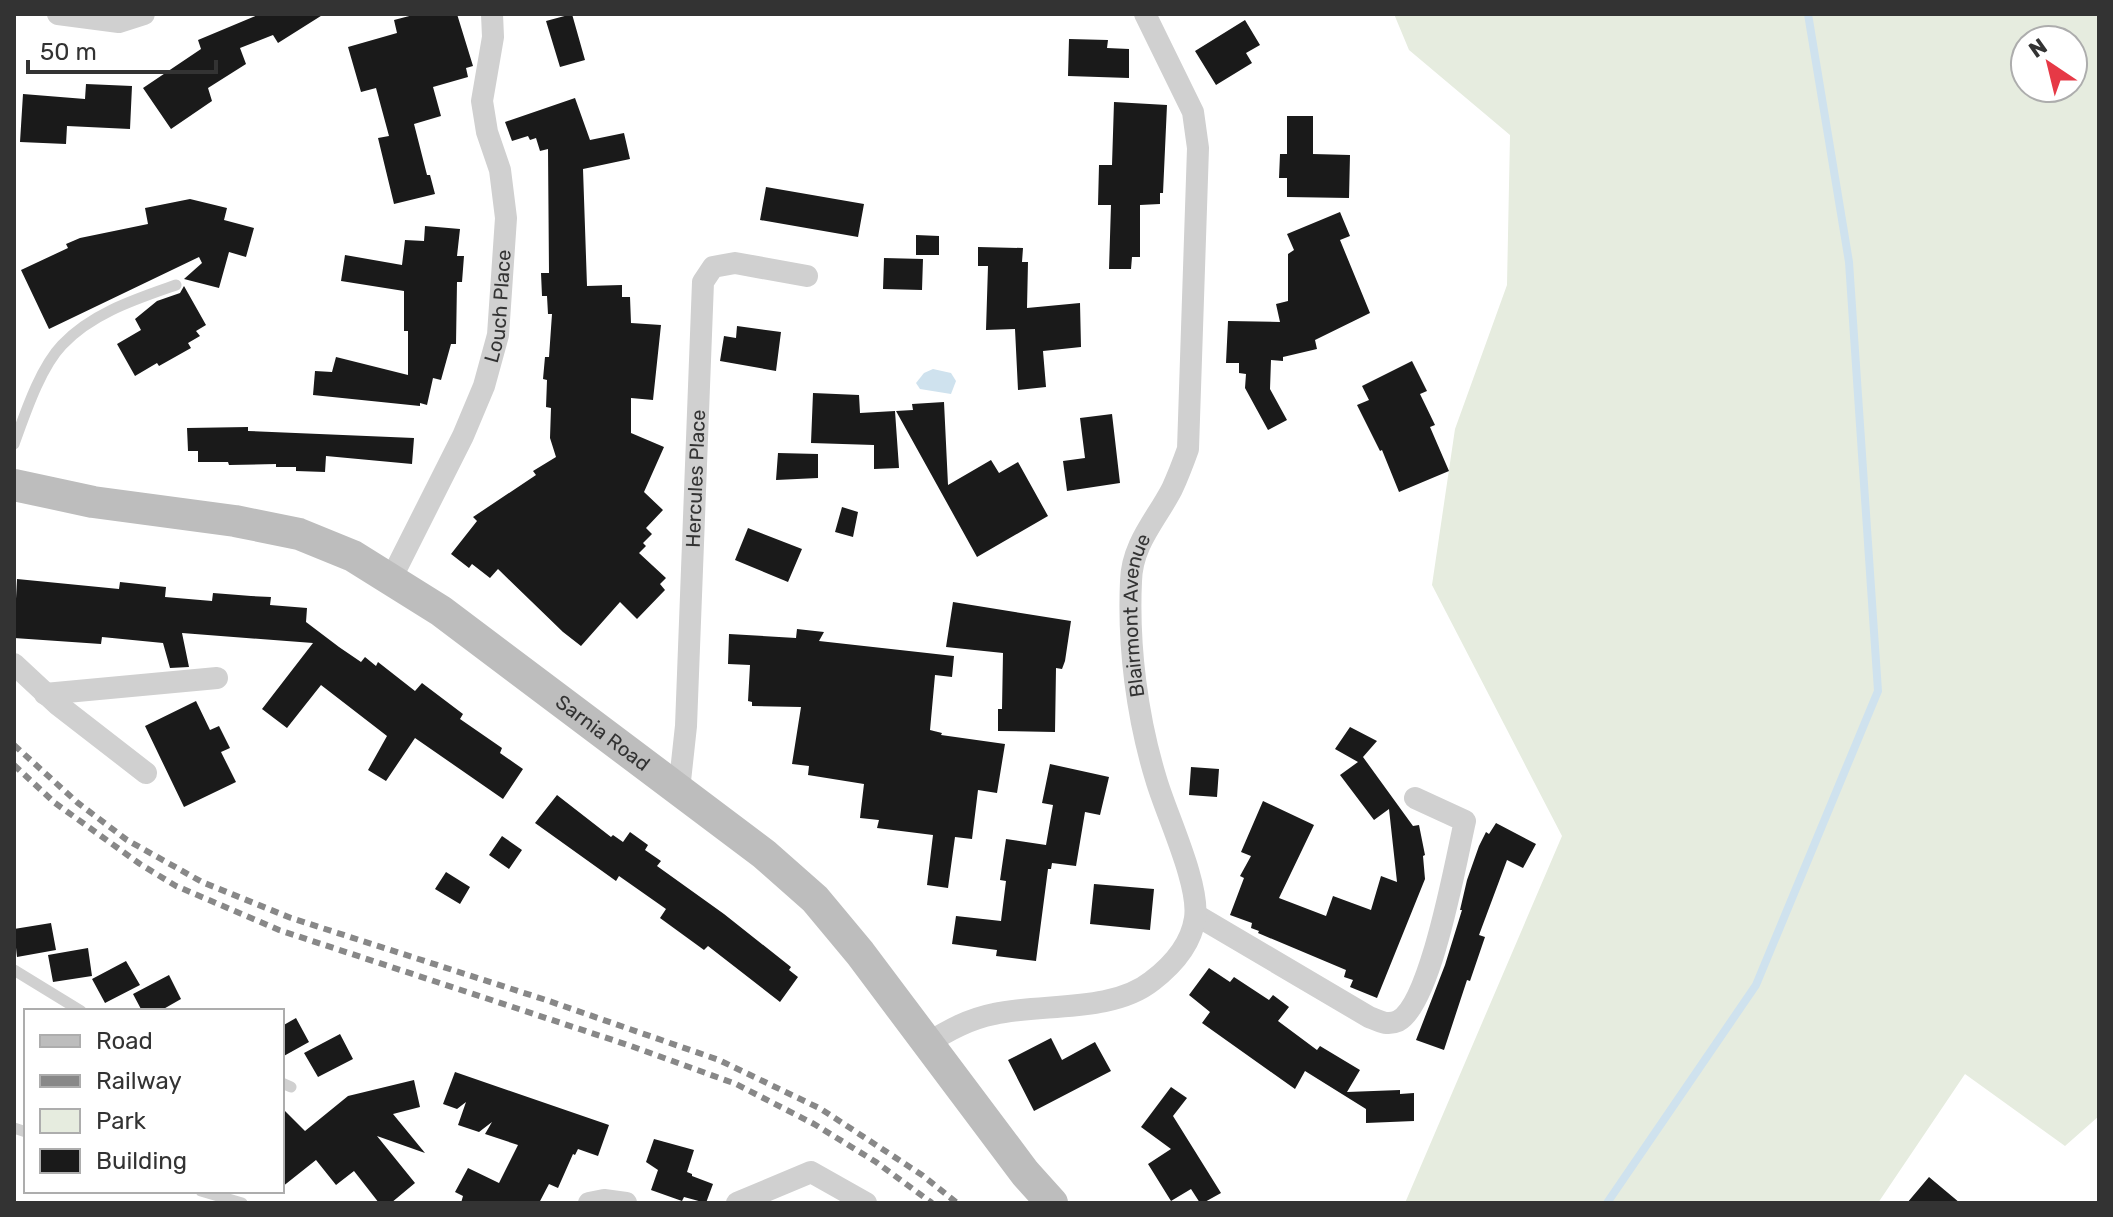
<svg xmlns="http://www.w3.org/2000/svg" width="2113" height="1217" font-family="Rubik,sans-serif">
	<rect width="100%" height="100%" fill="#fff"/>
	<path fill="#e6ecdf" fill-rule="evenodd" d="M1394,14H2099V1116L2065,1146L1965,1074L1878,1203H1405L1562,836L1432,585L1455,429L1507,285L1510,135L1409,50ZM2025,40H2073V88H2025Z"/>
	<path fill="#cfe2ee" d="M933,369L951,373L956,381L951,394L920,389L916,383L924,373Z"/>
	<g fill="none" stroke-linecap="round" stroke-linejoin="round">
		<path stroke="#cfe2ee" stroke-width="8" d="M1607,1203L1756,985L1878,691L1849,262L1808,14"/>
	</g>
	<path fill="#1a1a1a" d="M260,14H324L278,43L273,35L240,48L246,64L208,88L212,101L171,129L143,88L201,49L198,40Z
		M417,14H457L473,66L466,68L468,77L433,87L441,116L414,124L427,175H430L435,194L394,204L378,138L389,136L376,88L361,92L348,47L397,33L394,20Z
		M572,14L585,60L560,67L546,21Z
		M1245,20L1260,45L1246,53L1252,63L1216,85L1195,51Z
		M1069,39L1108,40L1107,48L1129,49V78L1068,76Z
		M86,84L132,86L130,129L67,126L66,144L20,142L23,94L85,99Z
		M575,98L590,140L624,133L630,159L583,169L587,286L622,285V297H630L631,323L661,325L653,400L631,398V433L664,447L644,492L663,510L646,528L652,534L643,543L646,546L639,553L666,578L660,584L665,590L637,619L620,602L581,646L563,632L498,569L490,578L472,564L469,568L451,554L477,521L473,517L536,475L533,471L556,457L550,438L551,408L546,407L547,380L543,379L545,357H549L552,314H548L547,296H542L541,273H549L548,149L540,151L536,138L530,140L528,136L512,141L505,122Z
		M1114,102L1167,105L1163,193H1160V204L1140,205V257H1132L1131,269H1109L1111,205H1098L1099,165H1112Z
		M1287,116H1313V154L1350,155L1349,198L1287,197V178H1279L1280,154H1287Z
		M766,187L864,204L858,237L760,220Z
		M190,199L227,208L224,220L254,228L246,257L229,252L219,288L184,279L202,263L199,257L49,329L21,270L68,248L66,244L80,238L148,224L145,208Z
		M1340,212L1350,236L1340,240L1370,313L1315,340L1317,349L1283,357V361L1271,360L1270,389L1287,420L1268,430L1245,388L1246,374L1239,373V363H1226L1228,321L1280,322L1276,304L1288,301V254L1294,250L1287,234Z
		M425,226L460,229L457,256H464L462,282H457L456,344H451L441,380L433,378L427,405L420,403V406L313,395L315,371L332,372L336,357L408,375V331H404V291L341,281L345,255L402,265L405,240L424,241Z
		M916,235L939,236V255H916Z
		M978,247L1023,248L1022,262H1028L1027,308L1080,303L1081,347L1043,351L1046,387L1018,390L1015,329L986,330L988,266H978Z
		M884,258L923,259L922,290L883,289Z
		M184,286L206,325L196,331L200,336L188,343L191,348L159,366L157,363L135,376L117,344L141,330L135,319L157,301L180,293Z
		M737,326L781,332L776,371L720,361L724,336L736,338Z
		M1412,361L1427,391L1420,394L1435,425L1430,427L1449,471L1399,492L1382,450L1380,451L1357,405L1369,400L1362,386Z
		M813,393L859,395L860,413L895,411L899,468L874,469V445L811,443Z
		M944,402L948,485L991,460L999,473L1018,462L1048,516L977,557L896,411L913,410L912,404Z
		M1112,414L1120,483L1067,491L1063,461L1085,458L1080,418Z
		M248,427V431L414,438L412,464L326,456L325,472L296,471V467H276V464L229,465L228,462H198V451H188L187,428Z
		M778,453L818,454V478L776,480Z
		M842,507L858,512L853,537L835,532Z
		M748,528L802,549L788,582L735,560Z
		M17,579L119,589L120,582L166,587L165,597L212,601L213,593L251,596L271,597L270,605L307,608L306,622L339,647L361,662L365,657L376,666L378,662L415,691L422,683L463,714L460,719L502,748L500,753L523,769L503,799L415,738L386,781L368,770L387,736L321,685L287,728L262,709L313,643L182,633L189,667L170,668L163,643L102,637L101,644L14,638Z
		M953,602L1071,621L1065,661L1062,669L1056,668L1055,732L998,731V709H1002L1003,653L946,647Z
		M797,629L824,632L819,641L954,656L952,677L935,675L930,730L942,733L941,735L1005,744L997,793L978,790L972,839L955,837L948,888L927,885L933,835L877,828L879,820L860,818L864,784L808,775L809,766L792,764L801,707L752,706V702L748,701L750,665L728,664L729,634L796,638Z
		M196,701L210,730L219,726L230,748L221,752L236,782L184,807L145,726Z
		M1350,727L1377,741L1363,757L1413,826L1419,825L1425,855L1423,856L1425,879L1377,998L1350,987L1353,980L1344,977L1346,970L1258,933L1259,931L1251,928L1252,923L1230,915L1244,878L1240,876L1251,856L1241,852L1263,801L1314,825L1279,898L1326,916L1333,896L1371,910L1381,876L1397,882L1389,809L1374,820L1340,775L1358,762L1335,749Z
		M1050,764L1109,777L1100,815L1085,812L1076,866L1052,863L1051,869H1048L1036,961L996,956L997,950L952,944L956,916L1001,921L1006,881L1000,880L1006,839L1046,845L1053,805L1042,803Z
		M1191,767L1219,769L1217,797L1189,795Z
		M557,795L611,837L613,835L623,842L630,832L648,845L645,850L661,861L657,866L724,914L791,967L789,970L798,977L780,1002L708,946L704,950L660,918L666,909L619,876L616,881L535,823Z
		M1496,823L1536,844L1523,868L1507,860L1479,935L1485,937L1470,981L1467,980L1444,1050L1416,1040L1445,965L1462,910H1460L1467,880L1479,846L1486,832L1489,834Z
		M502,836L522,850L509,869L489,855Z
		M446,872L470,887L460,904L435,889Z
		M1094,884L1154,889L1150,930L1090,924Z
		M51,923L56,950L17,957L14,929Z
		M88,948L92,976L53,982L48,955Z
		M126,961L140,985L105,1003L92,979Z
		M1209,968L1230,982L1234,977L1269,1000L1273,995L1289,1007L1278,1021L1317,1050L1320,1046L1360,1070L1347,1092L1400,1090V1094L1414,1093V1121L1366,1123V1109L1305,1071L1295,1089L1202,1023L1210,1012L1189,995Z
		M169,975L181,999L160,1011H142L133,994Z
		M296,1018L309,1042L282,1057V1026Z
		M340,1034L353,1059L318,1077L304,1053Z
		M1051,1038L1062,1060L1095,1042L1111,1071L1034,1111L1008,1060Z
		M455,1072L609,1125L598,1156L578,1149L575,1155L573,1154L558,1188L549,1184L539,1203H461L463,1196L455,1192L468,1168L499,1183L518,1145L485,1134L492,1122L479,1132L458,1125L466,1102L457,1109L443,1104Z
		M414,1080L420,1107L393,1114L425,1153L377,1136L415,1183L391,1203H379L354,1171L336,1185L316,1160L282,1187V1108L305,1131L348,1096Z
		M1171,1087L1187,1098L1173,1116L1221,1193L1203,1203H1200L1191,1189L1171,1201L1148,1164L1171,1149L1141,1127Z
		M654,1139L694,1150L687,1172L692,1174V1176L713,1184L706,1203L684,1197L682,1201L651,1190L658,1170L646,1162Z
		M1929,1177L1960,1203H1907Z"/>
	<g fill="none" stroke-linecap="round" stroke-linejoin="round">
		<path stroke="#d0d0d0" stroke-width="11" d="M14,444C25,414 40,368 62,345C92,313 136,299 176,285
			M14,970L81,1011
			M282,1083L291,1087
			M14,1128L26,1132
			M201,1191L242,1203"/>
		<g stroke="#d0d0d0" stroke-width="22">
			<path d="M58,14L119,22L144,14"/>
			<path id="s1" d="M391,579L463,436L484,386L498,335L506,218L500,170L487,132L482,101L493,37L492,14"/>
			<path d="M14,664L57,704L146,773"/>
			<path d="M45,694L217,678"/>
			<path id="s2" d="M679,790L686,726L703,282L713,267L735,263L807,276"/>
			<path d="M1196,915L1369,1017C1379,1021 1387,1026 1398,1021C1431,1004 1456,860 1465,821L1415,798"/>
			<path id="s3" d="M928,1043C949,1030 969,1019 994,1014C1042,1003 1112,1013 1152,981C1173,965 1191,945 1195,918C1200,884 1166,814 1156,779C1137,717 1128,646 1131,581C1132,544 1156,520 1172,489C1178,476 1183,463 1188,449L1198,148L1193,112L1145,14"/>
			<path d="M589,1203L604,1200L626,1203"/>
			<path d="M737,1203L811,1172L866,1203"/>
		</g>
		<path stroke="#bdbdbd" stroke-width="32" id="s4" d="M14,485L93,502L235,521L299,534L353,556L441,611L764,854L815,899L860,953L1025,1173L1052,1203"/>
		<path stroke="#888" stroke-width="6" stroke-dasharray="8 6" stroke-linecap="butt" d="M14,745L78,803L127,840L202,882L291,918L546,1000L719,1060L821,1109L922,1175L957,1203
			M14,765L55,803L140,864L176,886L279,930L631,1046L736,1084L814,1124L876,1162L932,1203"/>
	</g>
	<g text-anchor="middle" stroke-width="8" stroke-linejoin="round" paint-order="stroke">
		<g font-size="20" fill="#333" stroke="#fff">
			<text dy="7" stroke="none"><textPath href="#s1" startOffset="296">Louch Place</textPath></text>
			<text dy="7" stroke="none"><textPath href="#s2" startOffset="312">Hercules Place</textPath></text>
			<text dy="7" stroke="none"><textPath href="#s3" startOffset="626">Blairmont Avenue</textPath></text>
			<text dy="7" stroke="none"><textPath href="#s4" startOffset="654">Sarnia Road</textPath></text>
		</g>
	</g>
	<rect width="2113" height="1217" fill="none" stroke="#333333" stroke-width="32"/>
	<rect x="24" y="1009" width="260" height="184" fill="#ffffff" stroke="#adadad" stroke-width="2"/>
	<rect x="40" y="1035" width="40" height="12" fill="#bdbdbd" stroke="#adadad" stroke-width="2"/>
	<text x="96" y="1049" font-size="24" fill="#333333">Road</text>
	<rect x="40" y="1075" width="40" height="12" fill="#888888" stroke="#adadad" stroke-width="2"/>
	<text x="96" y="1089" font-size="24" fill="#333333">Railway</text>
	<rect x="40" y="1109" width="40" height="24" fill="#e6ecdf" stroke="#adadad" stroke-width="2"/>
	<text x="96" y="1129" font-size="24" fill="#333333">Park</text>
	<rect x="40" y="1149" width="40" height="24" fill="#1a1a1a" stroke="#adadad" stroke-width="2"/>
	<text x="96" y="1169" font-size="24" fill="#333333">Building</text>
	<g transform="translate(2049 64) rotate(325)"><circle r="38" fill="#ffffff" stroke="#adadad" stroke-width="2"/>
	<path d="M0-6L14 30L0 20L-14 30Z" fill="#e63946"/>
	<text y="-12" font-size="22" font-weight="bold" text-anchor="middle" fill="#333333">N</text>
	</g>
	<path d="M28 60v12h188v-12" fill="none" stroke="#333333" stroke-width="4"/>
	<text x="40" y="60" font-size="24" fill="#333333" stroke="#ffffff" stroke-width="6" paint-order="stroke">50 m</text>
</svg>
